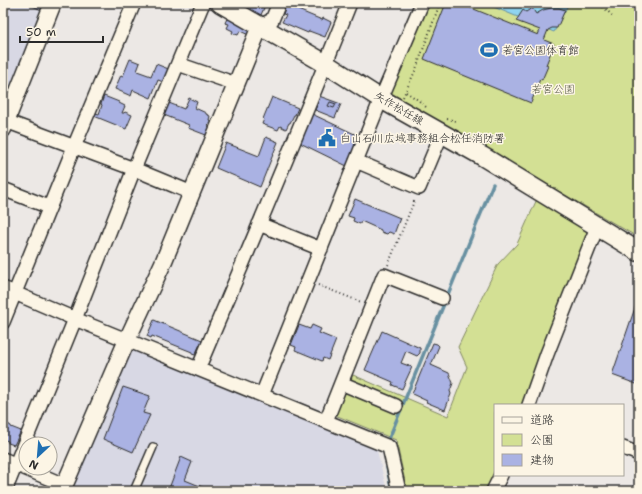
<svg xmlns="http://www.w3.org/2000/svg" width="642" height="494" font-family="'Shantell Sans','Klee One',sans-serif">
	<rect width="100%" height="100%" fill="#ece8e5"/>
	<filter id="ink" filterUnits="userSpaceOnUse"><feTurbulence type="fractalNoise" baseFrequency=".025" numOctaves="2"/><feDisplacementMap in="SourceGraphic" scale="8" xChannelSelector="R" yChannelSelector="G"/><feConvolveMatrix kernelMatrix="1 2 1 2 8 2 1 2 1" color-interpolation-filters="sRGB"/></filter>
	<g filter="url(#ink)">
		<path fill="#d8d8e4" d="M3,3H47L30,45L3,101Z
			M129,350H140L376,447L387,491H67Z"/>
		<path fill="#d3e094" stroke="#7f8660" d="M427,3H639V238L389,92Z
			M537,199L589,230L522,405H495V475L487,491H407L396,440L335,415L353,375L448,416L467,367L458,347L498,264L517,244Z"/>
		<path fill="#8fd4f0" stroke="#6790a1" d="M484,3H569L554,32Z"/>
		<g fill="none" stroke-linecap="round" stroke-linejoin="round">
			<path stroke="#6790a1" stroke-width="3.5" d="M388,441L493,184
				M387,468L392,491"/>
		</g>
		<path fill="#aab2e3" stroke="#2b2b2b" d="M26,3H50L46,12Z
			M237,3H266L253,34L251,36L240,31L238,35L232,33L233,31L227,28L229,24L225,23L232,7Z
			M446,3H459L538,35L540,30L516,21L523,10L526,12L532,8L536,14L543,10L551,8H559L565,10L557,28H552L548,30L544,40L554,44L546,65L548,66L542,80L540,79L531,103L424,59Z
			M286,5L322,20L323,18L331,22L325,37L309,31L308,33L282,22L286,15L283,14Z
			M130,59L140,63L137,71L151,76L156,64L171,70L166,83L158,80L151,98L133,90L131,96L115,89L121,75L123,76Z
			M104,96L119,102V103L125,106L122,113H124L125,112L132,115L126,129L94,116L95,113L99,114L102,105L101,104Z
			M319,96L341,104L335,118L315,110L317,105H316Z
			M272,97L298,108L295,115H294L290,123H289L286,129L280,126L278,130L262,124L264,119H263Z
			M189,98L197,102L195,108L206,113V114L210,116L209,120H210L208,126L210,127L206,135L188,128L189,125L164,115L169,103L184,109Z
			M330,102L336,104L334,108L328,106Z
			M312,114L361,137L349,167L300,143Z
			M266,137L278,142L260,187L216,168L226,143L259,156Z
			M355,199L400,218L394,234L389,232L387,234L381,232V230L361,221L360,224L353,221L354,218L348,216Z
			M639,296V385L612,375Z
			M154,320L202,340L195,355L192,354V352L152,336L151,338L147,336Z
			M299,325L310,329L312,325L321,329L319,333L336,340L328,360L323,358L322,361L295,350L296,347L291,345Z
			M382,331L420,348V353L417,356L406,351L401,363L412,367L402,389L392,385L393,382L365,370Z
			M433,343L437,344L439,346L431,365L449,373L453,383L450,391L451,394L445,410L426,402L427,401L412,394Z
			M123,387L150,396L143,413L150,415L133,452L103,439Z
			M3,423L7,425L8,424L11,426V427L21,431L14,445L8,443V441L3,439Z
			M181,457L192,462L185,480L212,491H168Z"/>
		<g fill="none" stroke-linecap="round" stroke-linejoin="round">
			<g stroke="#2b2b2b" stroke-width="10">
				<path id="service" d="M134,491L153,447"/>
			</g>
			<g stroke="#2b2b2b" stroke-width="16">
				<path id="minor" d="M260,26L272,20L279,3
					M178,64L236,84
					M3,120L134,169L192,193
					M356,161L419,188L442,133
					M3,189L49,207
					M259,224L321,249
					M3,288L75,319L389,447L399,491
					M3,322L74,147L134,3
					M198,369C250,247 301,126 350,3
					M341,383L396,406
					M262,395L381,99L422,3
					M529,405L547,354L597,227
					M326,421L384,275L442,298
					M623,448L639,454
					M3,459L64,485
					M5,491L75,319L134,169L203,3
					M493,491L501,475"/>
			</g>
			<g stroke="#2b2b2b" stroke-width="19">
				<path id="tertiary" d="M3,129L53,3
					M62,491L127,340L163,263L260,26"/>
			</g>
			<g stroke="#2b2b2b" stroke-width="21">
				<path id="secondary" d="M220,3L326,64L381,99L482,156L639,252"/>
			</g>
			<path stroke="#2b2b2b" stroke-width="2" stroke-dasharray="1 3" stroke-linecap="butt" d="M601,3L603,7L613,16
				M406,92L418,100L426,107
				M403,97L416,69L440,3
				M447,119L457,121
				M388,265L415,199
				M318,285L361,302"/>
			<use href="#service" stroke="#fcf5e5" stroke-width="7"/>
			<use href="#minor" stroke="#fcf5e5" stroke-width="13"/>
			<use href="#tertiary" stroke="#fcf5e5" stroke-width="16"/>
			<use href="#secondary" stroke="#fcf5e5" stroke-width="18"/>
		</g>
	</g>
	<defs>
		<g id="stadium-bare" transform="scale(1.38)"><path d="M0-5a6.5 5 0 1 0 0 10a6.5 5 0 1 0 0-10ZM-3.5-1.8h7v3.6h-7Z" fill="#1f6fb2" stroke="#fcf5e5" stroke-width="2.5" paint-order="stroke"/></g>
		<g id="civic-bare" transform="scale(1.38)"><path d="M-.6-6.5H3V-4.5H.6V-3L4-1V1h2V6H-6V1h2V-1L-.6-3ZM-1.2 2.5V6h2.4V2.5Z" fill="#1f6fb2" stroke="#fcf5e5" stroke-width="2.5" paint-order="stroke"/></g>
	</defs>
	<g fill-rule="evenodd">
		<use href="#stadium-bare" x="489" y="50"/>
		<use href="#civic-bare" x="327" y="138"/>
	</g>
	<g text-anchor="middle" stroke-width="3" stroke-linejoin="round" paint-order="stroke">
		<g font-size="11" fill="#2b2b2b" stroke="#fcf5e5" text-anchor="start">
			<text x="502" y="54">若宮公園体育館</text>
			<text x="340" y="142">白山石川広域事務組合松任消防署</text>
		</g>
		<g font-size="11" fill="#555845" stroke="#fcf5e5">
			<text x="553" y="93">若宮公園</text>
		</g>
		<g font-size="11" fill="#2b2b2b" stroke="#fcf5e5">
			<text transform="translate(399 108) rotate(30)" y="4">矢作松任線</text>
		</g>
	</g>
	<rect width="642" height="494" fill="none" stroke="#fcf5e5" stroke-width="16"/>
	<rect x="8" y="8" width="626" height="478" fill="none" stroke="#2b2b2b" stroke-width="1.5" filter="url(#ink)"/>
	<rect x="494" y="404" width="130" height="72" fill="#fcf5e5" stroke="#a8a49b"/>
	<rect x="502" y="417" width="20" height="6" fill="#fcf5e5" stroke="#a8a49b"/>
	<text x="530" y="424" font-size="12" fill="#2b2b2b">道路</text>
	<rect x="502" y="434" width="20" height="12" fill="#d3e094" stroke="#a8a49b"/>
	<text x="530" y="444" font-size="12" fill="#2b2b2b">公園</text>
	<rect x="502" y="454" width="20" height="12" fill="#aab2e3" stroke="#a8a49b"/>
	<text x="530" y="464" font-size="12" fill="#2b2b2b">建物</text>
	<g transform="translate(38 456) rotate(206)"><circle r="19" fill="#fcf5e5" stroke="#a8a49b"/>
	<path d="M0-3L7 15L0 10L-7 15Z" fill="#1f6fb2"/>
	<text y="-6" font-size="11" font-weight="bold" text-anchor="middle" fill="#2b2b2b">N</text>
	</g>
	<path d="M20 36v6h83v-6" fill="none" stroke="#2b2b2b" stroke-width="2"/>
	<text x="26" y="36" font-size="12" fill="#2b2b2b" stroke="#fcf5e5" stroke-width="3" paint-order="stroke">50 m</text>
</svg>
